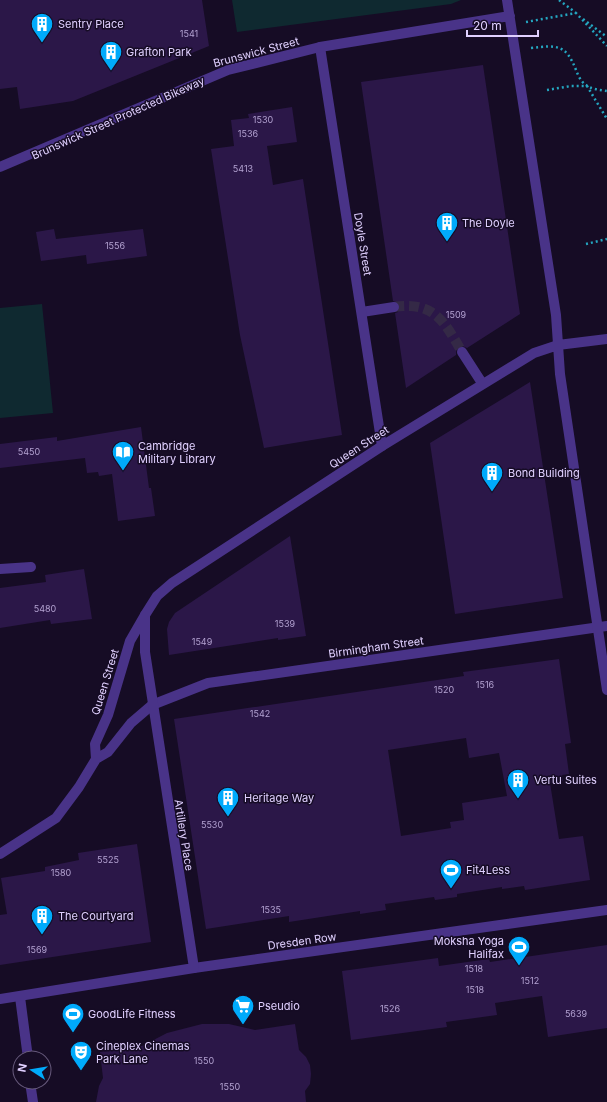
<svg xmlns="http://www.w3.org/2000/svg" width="607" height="1102" font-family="Inter,sans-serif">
	<rect width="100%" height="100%" fill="#160c25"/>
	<path fill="#0f2930" d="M232,0H461L451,4L237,32Z
		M42,304L53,413L0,418V308Z"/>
	<path fill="#2b1748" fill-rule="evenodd" d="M0,0H202L209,46L73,101L20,109L17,87L0,89Z
		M483,65L520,314L467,348L462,346L458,347L456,352V355L406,388L395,313L398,312L400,306L399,303L393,301L361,82Z
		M292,107L297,142L267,146L273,185L303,179L342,435L264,448L240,335L211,149L234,146L231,120L249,118L248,114Z
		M54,229L56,239L143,229L147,256L87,264L86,255L41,261L36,232Z
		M530,382L563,598L455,614L430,443Z
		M141,427L149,488H151L155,516L118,521L112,474L99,476L98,472L87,473L85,458L0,468V444L57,437V441Z
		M290,536L306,636L278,640V638L169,655L167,629L169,622L175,613Z
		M84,569L92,619L51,624L50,620L0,628V588L46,582L45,575Z
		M559,659L571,743L565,744L569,774L562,775L563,781L550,783L559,839L583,836L590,880L525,890L524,886L502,889V887L457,894V897L435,900L434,897L385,904L386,910L360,914V911L289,922V916L206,929L174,719L464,676L463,672ZM466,738L469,758L499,753L507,796L462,803L464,820L450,822L451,828L401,836L388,750Z
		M137,844L151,942L0,965V915L7,914L1,878L45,871V867L79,860L78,853Z
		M607,945V1028L548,1037L542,996L495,1003L497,1015L446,1022L447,1027L351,1040L342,971L438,958L439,966L489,959L490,962Z
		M202,1024H229L255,1030L295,1024L299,1050L306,1057L310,1065L311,1074L310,1084L305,1091L306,1102H96L99,1086L103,1078L100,1052L142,1046L167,1033Z"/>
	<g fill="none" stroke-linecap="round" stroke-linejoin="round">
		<path stroke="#342946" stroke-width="10" stroke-dasharray="10 5" stroke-linecap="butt" d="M394,307C434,301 444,321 462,352"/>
		<path stroke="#24a6c0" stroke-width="2.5" stroke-dasharray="2 3" stroke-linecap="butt" d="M559,0L576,13
			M583,19L607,37
			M526,22L576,13L607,46
			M531,48C557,45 566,44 576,70C578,75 581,82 586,85C590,89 601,90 607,91
			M547,90L571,86H587L607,119
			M586,244L607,239"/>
		<path stroke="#493388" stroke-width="10" d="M0,569L31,567"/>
		<path stroke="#493388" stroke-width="10" d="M362,312L394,307
			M462,352L482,383"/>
		<path stroke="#493388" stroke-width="10" d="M320,47L382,446
			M96,759L95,744L108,715L130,641L145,615
			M0,854L56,818L79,787L96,759L108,752L131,723L152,705L208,683L607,626
			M194,968L607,910
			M20,997L28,1058
			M30,1082L33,1102"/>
		<path stroke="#493388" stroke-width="10" d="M507,0L556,315L560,374L607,690
			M0,167L228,70L320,47L510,16
			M0,999L194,968L145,652V615L157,596L172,583L382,446L534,353L558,345L607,339"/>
	</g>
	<defs>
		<g id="building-pin" transform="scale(1.15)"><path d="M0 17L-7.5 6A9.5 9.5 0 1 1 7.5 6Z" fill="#00aafb" stroke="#160c25"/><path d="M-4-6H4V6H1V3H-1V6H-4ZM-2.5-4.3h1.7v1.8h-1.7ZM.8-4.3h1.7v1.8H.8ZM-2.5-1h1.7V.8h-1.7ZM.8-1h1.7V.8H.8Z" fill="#fff"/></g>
		<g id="library-pin" transform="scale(1.15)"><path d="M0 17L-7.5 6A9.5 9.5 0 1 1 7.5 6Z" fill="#00aafb" stroke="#160c25"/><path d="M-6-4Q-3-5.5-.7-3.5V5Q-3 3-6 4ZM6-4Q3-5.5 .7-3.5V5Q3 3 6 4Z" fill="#fff"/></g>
		<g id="stadium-pin" transform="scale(1.15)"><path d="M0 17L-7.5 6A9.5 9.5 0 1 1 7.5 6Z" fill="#00aafb" stroke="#160c25"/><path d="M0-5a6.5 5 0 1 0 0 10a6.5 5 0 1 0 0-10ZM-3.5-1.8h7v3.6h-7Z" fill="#fff"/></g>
		<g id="supermarket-pin" transform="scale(1.15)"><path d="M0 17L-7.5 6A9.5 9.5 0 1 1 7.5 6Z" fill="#00aafb" stroke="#160c25"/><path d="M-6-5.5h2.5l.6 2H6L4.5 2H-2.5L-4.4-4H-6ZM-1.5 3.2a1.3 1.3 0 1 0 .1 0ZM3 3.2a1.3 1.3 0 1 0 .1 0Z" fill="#fff"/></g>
		<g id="theatre-pin" transform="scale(1.15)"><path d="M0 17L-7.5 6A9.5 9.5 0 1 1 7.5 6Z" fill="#00aafb" stroke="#160c25"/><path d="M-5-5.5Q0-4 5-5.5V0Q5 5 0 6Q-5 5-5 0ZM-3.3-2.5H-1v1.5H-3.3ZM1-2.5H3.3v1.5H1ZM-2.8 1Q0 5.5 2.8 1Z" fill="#fff"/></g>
	</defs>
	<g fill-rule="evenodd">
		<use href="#building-pin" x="42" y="24"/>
		<use href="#building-pin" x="111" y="52"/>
		<use href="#building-pin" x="447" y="223"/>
		<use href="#library-pin" x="123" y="452"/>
		<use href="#building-pin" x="492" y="473"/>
		<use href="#building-pin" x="518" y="780"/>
		<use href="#building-pin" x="228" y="798"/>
		<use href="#stadium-pin" x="451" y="870"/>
		<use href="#building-pin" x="42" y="916"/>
		<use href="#stadium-pin" x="519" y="947"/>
		<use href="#supermarket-pin" x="243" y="1006"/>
		<use href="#stadium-pin" x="73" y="1014"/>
		<use href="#theatre-pin" x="81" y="1052"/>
	</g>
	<g text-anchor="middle" stroke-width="3" stroke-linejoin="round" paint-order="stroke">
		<g font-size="9" fill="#b3a2d1">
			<text x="189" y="37">1541</text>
			<text x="263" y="123">1530</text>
			<text x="248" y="137">1536</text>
			<text x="243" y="172">5413</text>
			<text x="115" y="249">1556</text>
			<text x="456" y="318">1509</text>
			<text x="29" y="455">5450</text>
			<text x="45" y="612">5480</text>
			<text x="285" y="627">1539</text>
			<text x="202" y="645">1549</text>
			<text x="485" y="688">1516</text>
			<text x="444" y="693">1520</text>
			<text x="260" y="717">1542</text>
			<text x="212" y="828">5530</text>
			<text x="108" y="863">5525</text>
			<text x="61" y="876">1580</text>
			<text x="271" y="913">1535</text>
			<text x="37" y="953">1569</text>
			<text x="474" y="972">1518</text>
			<text x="530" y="984">1512</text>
			<text x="475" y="993">1518</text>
			<text x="390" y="1012">1526</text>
			<text x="576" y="1017">5639</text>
			<text x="204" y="1064">1550</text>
			<text x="230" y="1090">1550</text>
		</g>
		<g font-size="11" fill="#e0d0ff" stroke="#160c25" text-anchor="start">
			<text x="58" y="28">Sentry Place</text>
			<text x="126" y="56">Grafton Park</text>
			<text x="462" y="227">The Doyle</text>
			<text x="138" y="450">Cambridge<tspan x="138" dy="13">Military Library</tspan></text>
			<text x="508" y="477">Bond Building</text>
			<text x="534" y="784">Vertu Suites</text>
			<text x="244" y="802">Heritage Way</text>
			<text x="466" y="874">Fit4Less</text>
			<text x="58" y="920">The Courtyard</text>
			<text x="504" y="945" text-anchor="end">Moksha Yoga<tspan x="504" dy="13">Halifax</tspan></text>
			<text x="258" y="1010">Pseudio</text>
			<text x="88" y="1018">GoodLife Fitness</text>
			<text x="96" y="1050">Cineplex Cinemas<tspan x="96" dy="13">Park Lane</tspan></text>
		</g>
		<g font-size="11" fill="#e0d0ff" stroke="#160c25">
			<text transform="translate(256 52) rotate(-15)" y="4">Brunswick Street</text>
			<text transform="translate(118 118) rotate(-24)" y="4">Brunswick Street Protected Bikeway</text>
			<text transform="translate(363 244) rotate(81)" y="4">Doyle Street</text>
			<text transform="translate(359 447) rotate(-33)" y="4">Queen Street</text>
			<text transform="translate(376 647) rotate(-8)" y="4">Birmingham Street</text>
			<text transform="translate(105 682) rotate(-73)" y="4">Queen Street</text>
			<text transform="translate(184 835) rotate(81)" y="4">Artillery Place</text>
			<text transform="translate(302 941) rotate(-8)" y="4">Dresden Row</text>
		</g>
	</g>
	<g transform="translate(32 1070) rotate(282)"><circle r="19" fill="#160c25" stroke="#675a7c"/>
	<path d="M0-3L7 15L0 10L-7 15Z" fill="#00aafb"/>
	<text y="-6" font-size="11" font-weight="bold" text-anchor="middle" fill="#e0d0ff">N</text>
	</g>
	<path d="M467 30v6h71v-6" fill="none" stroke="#e0d0ff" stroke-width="2"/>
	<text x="473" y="30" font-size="12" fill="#e0d0ff" stroke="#160c25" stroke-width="3" paint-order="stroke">20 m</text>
</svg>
